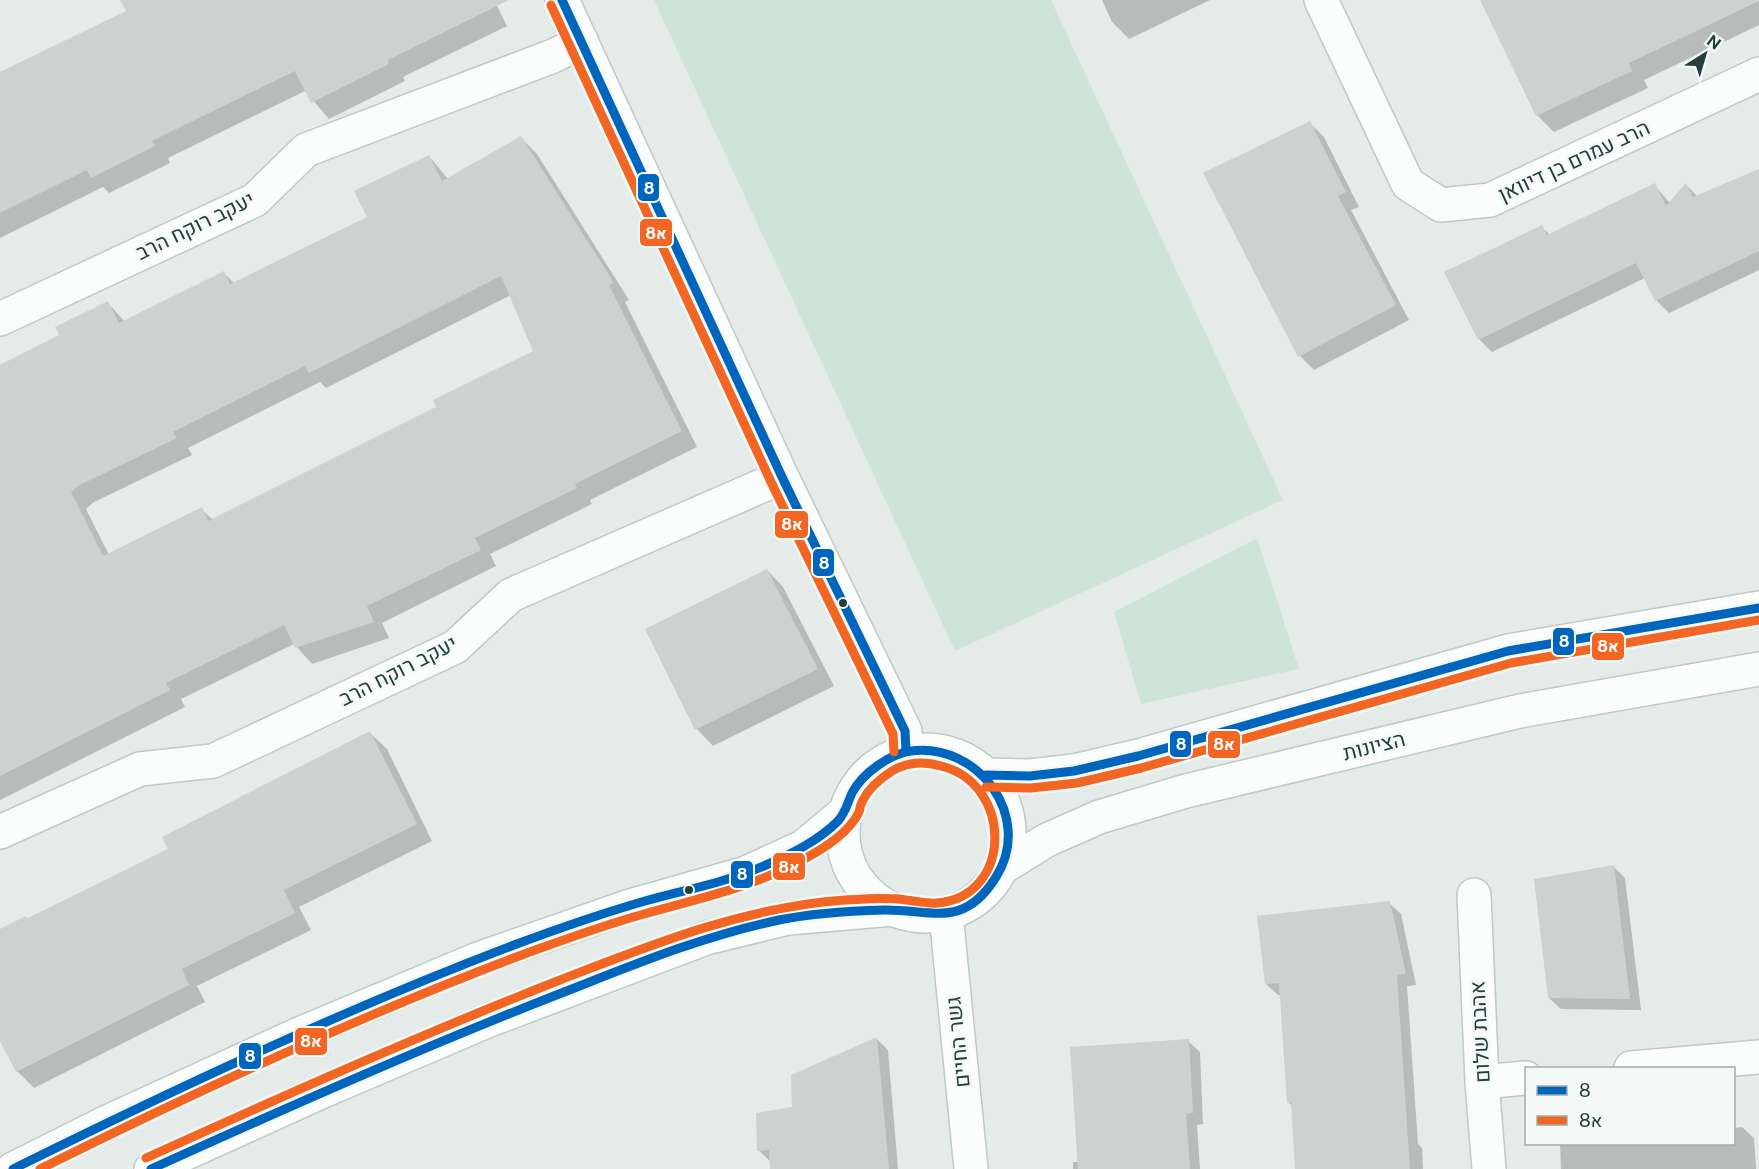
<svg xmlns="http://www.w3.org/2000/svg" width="1759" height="1169" font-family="'Public Sans',Heebo,sans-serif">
	<rect width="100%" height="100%" fill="#e5ebe9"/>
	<path fill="#cfe4d9" d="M654,0H1051L1283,500L955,651Z
		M1257,538L1299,669L1141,704L1114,612Z"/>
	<path fill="#0003" fill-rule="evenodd" d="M143,0H494L507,26L403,77L405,81L329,119L305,91L168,158L170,163L109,193L103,187L0,238V74L128,11Z
		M1102,0H1210L1129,39L1112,22Z
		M1482,0H1759V25L1644,80L1648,88L1554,132L1537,115Z
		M1310,123L1324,137L1359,207L1351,210L1409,320L1314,370L1300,356Z
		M521,138L537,154L629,300L625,302L697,447L590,500L592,504L490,554L496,566L382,623L389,638L312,664L294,644L181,699L185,707L0,800V366L61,336L107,302L125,322L224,273L234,283L369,218L429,156L448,179ZM511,295L535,352L438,408L213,520L201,509L109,555L86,509L94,502L192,455L188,448L320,382L326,388Z
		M1759,170V270L1669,313L1656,300L1645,278L1492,352L1479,339L1541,226L1550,235L1654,185L1670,203L1686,185L1698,197Z
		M767,570L783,587L834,686L713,746L697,729L647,630Z
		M370,733L387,749L432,841L299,907L311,930L197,986L205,1002L34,1088L17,1071L0,1037V930L28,920L170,849Z
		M1613,866L1625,878L1641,1010L1561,1009L1549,998Z
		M1389,903L1401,914L1416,985L1407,986L1418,1144L1422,1148L1423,1169H1296L1293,1107L1288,1102L1281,995H1278L1266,984Z
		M877,1039L888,1050L898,1169H772L770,1161L758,1150L794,1109Z
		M1188,1041L1200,1052L1203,1124L1197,1125L1200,1169H1073V1162H1080Z
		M1742,1127L1754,1138L1756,1169H1561L1560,1144H1734V1128Z"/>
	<path fill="#cdd2d1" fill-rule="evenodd" d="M120,0H509L388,60L389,64L311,103L295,71L152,141L155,146L91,178L87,170L0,213V72L126,11Z
		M1480,0H1759V1L1629,63L1632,71L1536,116Z
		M1310,121L1346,192L1338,196L1396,305L1298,357L1203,173Z
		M521,136L614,283L609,285L682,431L575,484L577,488L475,538L481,550L367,606L374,622L295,648L284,625L166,683L170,690L0,776V365L59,335L55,327L108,301L119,323L224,271L230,284L367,217L354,191L429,155L442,181ZM501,276L533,351L433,400L436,407L208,521L202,507L103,556L71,492L78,486L177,438L173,432L305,366L309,373Z
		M1759,169V251L1655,301L1636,263L1478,340L1444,272L1542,225L1547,235L1655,183L1666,206L1686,183L1693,197Z
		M767,569L818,669L695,730L645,629Z
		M370,731L417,824L284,890L295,913L182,969L189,985L16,1072L0,1041V929L26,916L28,918L168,849L162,837Z
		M1614,865L1630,999L1548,998L1534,879Z
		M1390,901L1406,974L1397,975L1410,1169H1295L1291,1103H1287L1279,983L1265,984L1257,916Z
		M877,1037L889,1169H770L769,1150L757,1151L756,1113L792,1107L791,1075Z
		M1189,1039L1193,1113L1186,1114L1190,1169H1078L1070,1047Z"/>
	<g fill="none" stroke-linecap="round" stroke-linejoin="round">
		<g stroke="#c2c8c6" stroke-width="36">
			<path id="street" d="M562,0L782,477L905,731L906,751
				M1321,0L1408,184L1441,205L1490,200L1759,74
				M0,319L255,200L306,150L553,56L582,42
				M0,832L140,769L213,761L455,647L511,595L782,477
				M1474,895L1482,1082L1489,1169
				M946,914L971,1169
				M1631,1068L1759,1057
				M1482,1082L1526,1078"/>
		</g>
		<g stroke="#c1c9c7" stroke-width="36">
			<path id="secondary" d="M843 833a83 83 0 1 1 166 0a83 83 0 1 1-166 0Z
				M986,775L1030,776L1074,771L1138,756L1508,651L1759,608
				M1003,867L1047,840L1099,817L1186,791L1520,711L1759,669
				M13,1169L103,1124L297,1035L478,959L630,906L746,873L803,847L844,813
				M151,1169L323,1091L487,1021L706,938L788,918L893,909"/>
		</g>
		<use href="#street" stroke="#fbfcfc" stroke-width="33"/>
		<use href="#secondary" stroke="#fbfcfc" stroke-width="33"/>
		<g stroke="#f4f9f8" stroke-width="14">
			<path id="bus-1" d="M562,0L782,477L905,731L906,751
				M986,775L1030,776L1074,771L1138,756L1508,651L1759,608
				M13,1169C177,1088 343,1010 514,945C557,929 600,914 645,901C685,890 727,882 766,865C791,854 818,841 838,821C846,812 847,804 852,793C862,774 889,754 911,751C978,742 1034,817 996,877C963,930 931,909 884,910C849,911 813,913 779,920C702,936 631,966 559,994C421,1048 286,1108 151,1169"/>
		</g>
		<g stroke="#f4f9f8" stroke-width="14">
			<path id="bus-2" d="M551,5L771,482L893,734L894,752
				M986,787L1031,788L1077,783L1141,768L1511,663L1759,620
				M40,1169C199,1090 361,1015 527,953C566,939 604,925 644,914C697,899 749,888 799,862C819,851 842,838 855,819C864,805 856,814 863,800C869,788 881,778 892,771C907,762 924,761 941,766C1014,784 1013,897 937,903C927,904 916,901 906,900C886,897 866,899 845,900C745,907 653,944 560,980C420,1035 283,1096 146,1158"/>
		</g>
		<use href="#bus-1" stroke="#0065bd" stroke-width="9"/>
		<use href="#bus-2" stroke="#f26522" stroke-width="9"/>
	</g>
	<g fill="#233e3c" stroke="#f4f9f8" stroke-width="2">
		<circle cx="843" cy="603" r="5"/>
		<circle cx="689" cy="890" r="5"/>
	</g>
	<g text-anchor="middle" stroke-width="5" stroke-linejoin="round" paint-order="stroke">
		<g font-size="21" fill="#233e3c" stroke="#f4f9f8">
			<text transform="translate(1574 161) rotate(-25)" y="7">הרב עמרם בן דיוואן</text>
			<text transform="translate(195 226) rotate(-26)" y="7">יעקב רוקח הרב</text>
			<text transform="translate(398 671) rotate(-27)" y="7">יעקב רוקח הרב</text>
			<text transform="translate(1374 746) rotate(-14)" y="7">הציונות</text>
			<text transform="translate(1480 1032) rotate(-93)" y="7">אהבת שלום</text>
			<text transform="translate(958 1042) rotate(-96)" y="7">גשר החיים</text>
		</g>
	</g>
	<g stroke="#f4f9f8" stroke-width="2">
		<rect x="637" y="173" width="23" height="29" rx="6" fill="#0065bd"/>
		<rect x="639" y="218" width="34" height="29" rx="6" fill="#f26522"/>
		<rect x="774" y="510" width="35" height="29" rx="6" fill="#f26522"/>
		<rect x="812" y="548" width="23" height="29" rx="6" fill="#0065bd"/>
		<rect x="1552" y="627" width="23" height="29" rx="6" fill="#0065bd"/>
		<rect x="1591" y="632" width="34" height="29" rx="6" fill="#f26522"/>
		<rect x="1169" y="730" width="23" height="28" rx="6" fill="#0065bd"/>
		<rect x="1207" y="730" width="34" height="29" rx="6" fill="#f26522"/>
		<rect x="772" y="852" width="34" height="29" rx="6" fill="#f26522"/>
		<rect x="730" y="860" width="24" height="29" rx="6" fill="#0065bd"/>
		<rect x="294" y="1027" width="34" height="29" rx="6" fill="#f26522"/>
		<rect x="238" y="1042" width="24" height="28" rx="6" fill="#0065bd"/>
	</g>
	<g font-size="16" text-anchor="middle" font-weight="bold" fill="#fff">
		<text x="649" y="194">8</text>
		<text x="656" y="239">8א</text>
		<text x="792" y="530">8א</text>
		<text x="824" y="569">8</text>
		<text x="1564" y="647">8</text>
		<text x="1608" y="652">8א</text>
		<text x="1181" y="750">8</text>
		<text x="1224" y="750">8א</text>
		<text x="789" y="873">8א</text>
		<text x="742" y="880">8</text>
		<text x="311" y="1047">8א</text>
		<text x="250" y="1062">8</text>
	</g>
	<rect x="1525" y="1067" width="210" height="78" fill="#f4f9f8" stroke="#a0aead" stroke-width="1.5"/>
	<rect x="1537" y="1086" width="30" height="9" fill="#0065bd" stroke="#a0aead" stroke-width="1.5"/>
	<text x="1579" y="1097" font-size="18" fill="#233e3c">8</text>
	<rect x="1537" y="1116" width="30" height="9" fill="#f26522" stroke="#a0aead" stroke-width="1.5"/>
	<text x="1579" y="1127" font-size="18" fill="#233e3c">8א</text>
	<g transform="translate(1705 54) rotate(37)" stroke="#f4f9f8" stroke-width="4.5" paint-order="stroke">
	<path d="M0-4.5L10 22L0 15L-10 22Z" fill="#233e3c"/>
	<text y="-9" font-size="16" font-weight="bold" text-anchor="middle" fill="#233e3c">N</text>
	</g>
</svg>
